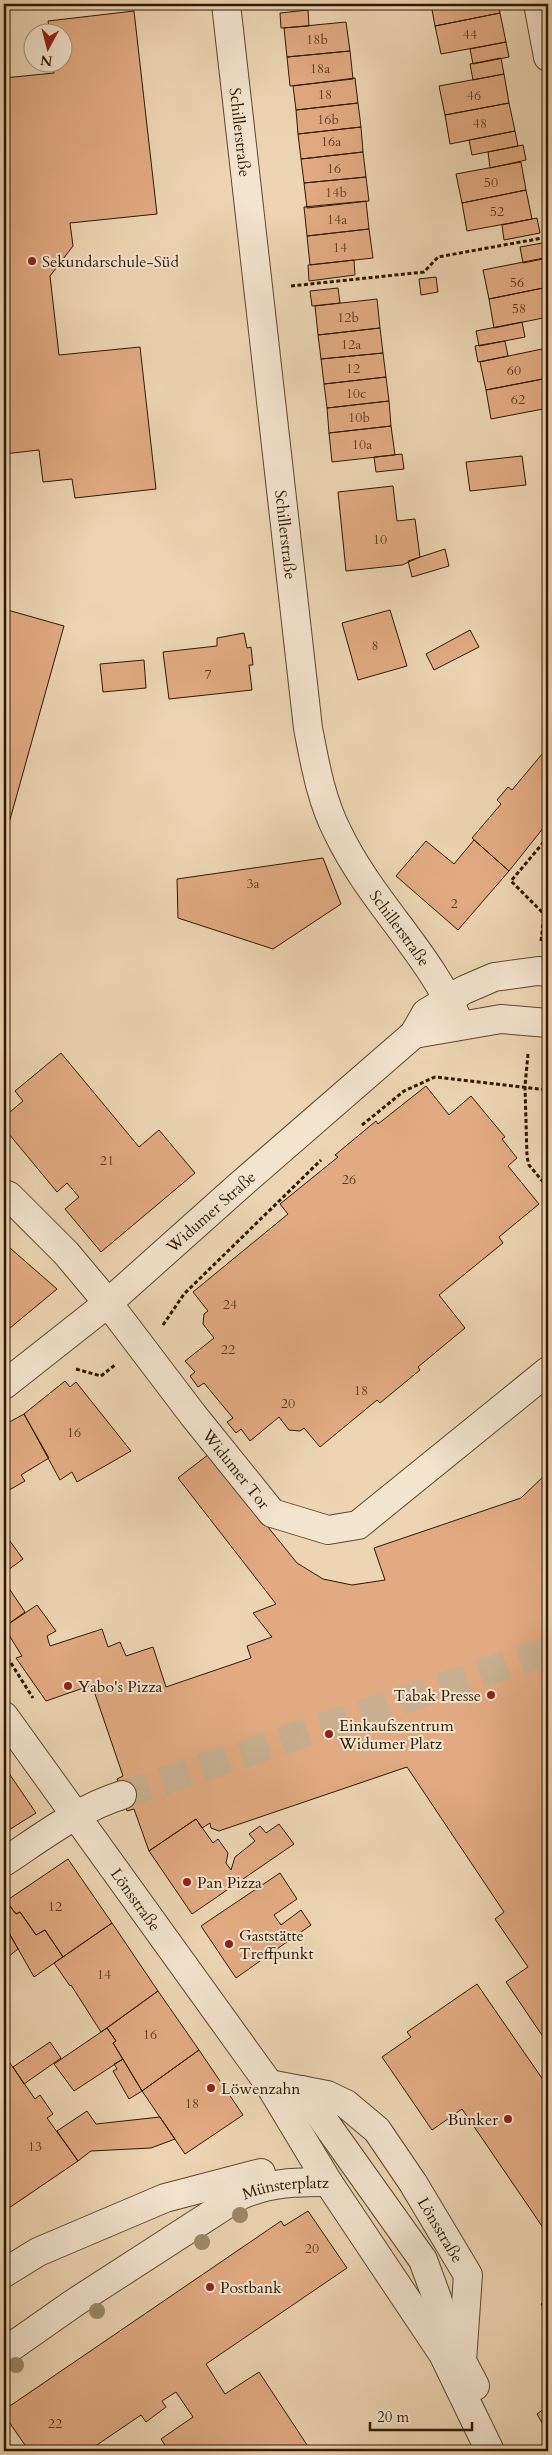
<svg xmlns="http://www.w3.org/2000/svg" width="552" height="2455" font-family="Cardo,serif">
	<rect width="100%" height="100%" fill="#edd5b3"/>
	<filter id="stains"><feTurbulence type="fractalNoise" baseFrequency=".004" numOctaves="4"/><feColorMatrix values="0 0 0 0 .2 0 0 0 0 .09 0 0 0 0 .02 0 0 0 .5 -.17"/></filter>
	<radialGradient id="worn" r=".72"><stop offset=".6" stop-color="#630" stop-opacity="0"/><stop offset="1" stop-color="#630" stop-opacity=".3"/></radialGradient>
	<path fill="#e1aa83" stroke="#2f1800" d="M431,4H498L500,13L435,26Z
		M308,10L309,26L281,28L280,13Z
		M134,11L157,214L70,223L73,246L50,276L59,355L140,347L156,489L75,498L72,479L43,482L39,450L4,454V78L54,73L53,62H62V32H50L48,21Z
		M500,13L506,42L441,54L435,26Z
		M346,22L350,51L287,57L284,28Z
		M506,42L509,57L473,64L470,49Z
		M350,51L353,79L290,86L287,57Z
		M501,58L504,74L473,80L470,64Z
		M504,74L509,103L445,115L439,86Z
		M355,78L358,103L296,110L293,86Z
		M358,103L361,127L298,134L296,110Z
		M509,103L515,131L450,144L445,115Z
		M361,127L363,152L301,159L298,134Z
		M515,131L518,146L472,155L469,140Z
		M523,145L526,160L490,168L488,152Z
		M363,152L366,177L304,183L301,159Z
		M521,162L526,190L462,203L456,174Z
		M366,177L369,201L307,208L304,183Z
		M526,190L532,219L467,231L462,203Z
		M366,201L369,229L307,236L304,207Z
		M537,218L540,233L504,240L502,225Z
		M369,229L373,258L310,265L307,236Z
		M548,242V258L523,263L520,247Z
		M544,258L548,287L489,299L483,270Z
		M354,260L355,275L309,281L308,265Z
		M436,277L438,292L421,295L419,279Z
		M548,287V317L494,328L489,299Z
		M338,288L340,303L312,306L310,291Z
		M377,299L380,328L318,335L315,306Z
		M522,322L525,337L479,346L476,331Z
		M380,328L383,353L321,359L318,335Z
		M505,341L508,356L478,362L475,346Z
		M542,349L548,378L486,390L480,362Z
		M383,353L386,377L324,384L321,359Z
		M386,377L389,401L327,408L324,384Z
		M548,378V408L491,419L486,390Z
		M389,401L391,426L329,433L327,408Z
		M391,426L395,455L332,462L329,433Z
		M402,454L404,469L376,472L374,457Z
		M522,456L526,485L470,491L466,462Z
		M393,486L397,521L415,519L420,557L402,565L346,571L338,492Z
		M445,549L449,566L412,577L408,561Z
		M4,609L64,626L4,841Z
		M390,610L407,666L358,680L342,623Z
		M470,630L479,647L434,670L426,654Z
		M244,633L247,648L251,647L253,665H249L252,690L169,699L163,652L217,646V638Z
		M144,660L146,688L103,692L100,664Z
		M548,747V822L509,871L472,838L501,804L497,800L508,787L512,790Z
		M474,840L509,871L458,930L396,876L426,841L454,864Z
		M323,858L341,904L273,949L178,918L177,879Z
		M61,1053L139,1147L159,1130L195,1173L101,1252L65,1209L79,1197L67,1183L57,1192L4,1128V1117L23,1101L15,1091Z
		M426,1086L449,1115L471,1096L505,1137L502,1139L517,1158L508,1166L539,1204L499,1237L503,1243L439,1295L465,1328L418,1367L420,1370L380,1403L377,1400L320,1447L304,1428L300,1431L289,1430L279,1417L250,1441L241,1429L236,1433L227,1422L233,1418L204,1383L198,1387L190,1376L195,1372L185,1361L214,1338L203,1324L204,1314L208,1311L193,1292L288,1214L280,1204L338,1157L335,1155L376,1121L378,1124Z
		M10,1248L57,1289L4,1333V1253Z
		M65,1381L70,1387L76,1382L131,1451L77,1482L72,1472L60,1480L24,1414Z
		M24,1414L49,1458L21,1475L25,1481L4,1493V1425Z
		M209,1454L297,1563L323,1579L352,1585L385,1580L374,1548L521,1498L548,1472V2044L506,1982L528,1967L495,1919L504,1912L407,1767L219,1831L211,1828L210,1823L202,1828L196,1819L149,1851L134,1809L127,1811L117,1779L123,1776L92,1685L46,1701L16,1658L22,1656L4,1627L37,1605L56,1631L47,1636L50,1646L102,1629L108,1647L120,1642L126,1656L153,1647L166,1687L251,1658L247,1646L272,1637L253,1613L276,1604L178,1478Z
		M4,1533L23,1559L4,1573Z
		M4,1581L25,1612L4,1627Z
		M4,1766L36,1813L4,1833Z
		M196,1819L213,1843L218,1839L228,1853L226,1863L231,1870L235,1857L255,1841L249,1834L260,1826L266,1833L279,1824L294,1844L192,1914L149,1851Z
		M68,1859L112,1923L63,1957L45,1930L36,1935L20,1912L16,1914L6,1901Z
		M280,1873L297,1899L274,1915L281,1925L301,1910L311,1925L236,1978L201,1926Z
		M6,1901L16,1914L20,1912L36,1935L45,1930L63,1957L34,1977L4,1924V1902Z
		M112,1923L158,1991L101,2032L71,1985L70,1986L54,1963Z
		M4,1924L18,1949L4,1960Z
		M477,1984L548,2087V2235L462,2109L432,2130L382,2057L411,2037L407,2032Z
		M158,1991L199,2050L142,2091L113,2043L116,2041L107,2028Z
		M107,2028L116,2041L113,2043L123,2059L74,2091L54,2064Z
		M50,2042L61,2058L24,2084L13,2067Z
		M199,2050L243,2115L185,2154L142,2091Z
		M5,2056L35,2099L40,2095L53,2114L47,2118L78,2161L6,2210L4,2207Z
		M123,2059L142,2091L129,2099L113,2071L117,2069L114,2064Z
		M87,2111L96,2124L160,2117L175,2139L151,2148L91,2151L78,2161L57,2131Z
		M308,2211L347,2268L206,2364L225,2394L259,2372L311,2451H169L161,2439L193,2417L176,2392L162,2401L166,2407L146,2422L141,2415L88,2451H29L5,2416L4,2410L281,2221L284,2226Z
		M548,2298V2315L541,2304Z
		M548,2406V2433L537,2414Z"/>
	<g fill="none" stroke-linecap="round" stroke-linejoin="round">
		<path stroke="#c7af8f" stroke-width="28" stroke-dasharray="28 14" stroke-linecap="butt" d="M122,1795L548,1651"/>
		<g stroke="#5e472d" stroke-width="30">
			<g id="minor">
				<path id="s1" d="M226,4L308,728C315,764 321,800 338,833C371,902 431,954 460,1025"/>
				<path d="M538,4L548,57"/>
				<path d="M414,1034L501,1019L548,1023"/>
				<path id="s2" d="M4,1194L9,1196L66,1253L108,1303L193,1415L272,1513L328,1530L358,1525L548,1371"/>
				<path id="s3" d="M4,1385L108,1303L239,1186L414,1034L426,1013L464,990L494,977L538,971L548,972"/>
				<path id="s4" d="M4,1716L269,2084L328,2182L443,2354L490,2451"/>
				<path d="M4,1862C42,1837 78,1809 122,1795"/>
				<path id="s5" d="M269,2084L327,2095L346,2104L377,2130L413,2183L468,2275L462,2361L475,2386"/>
				<path d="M302,2090L423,2260L438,2301L443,2350"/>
				<path d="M4,2273L38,2252L165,2198L261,2173"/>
				<path id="s6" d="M4,2352L74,2303L241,2195C272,2182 296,2182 328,2182"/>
			</g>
		</g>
		<path stroke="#2f1800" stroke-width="3" stroke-dasharray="4 2.5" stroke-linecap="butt" d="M291,286L424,272L438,257L548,237
			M548,837L511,881L544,914H548
			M541,941L544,914
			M528,1054L525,1086L527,1157L529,1165L548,1188
			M362,1125L404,1091L435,1077L548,1090
			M163,1325L184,1294L321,1160
			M76,1369L101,1376L115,1365
			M4,1652L33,1698"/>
		<use href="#minor" stroke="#f3e4ce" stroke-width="28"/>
	</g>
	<g fill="#9c8867">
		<circle cx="240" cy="2215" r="8"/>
		<circle cx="202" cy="2242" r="8"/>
		<circle cx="97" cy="2311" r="8"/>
		<circle cx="16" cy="2365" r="8"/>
	</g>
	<g fill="#8f2418" stroke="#f3e4ce" stroke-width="2">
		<circle cx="32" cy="261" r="5"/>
		<circle cx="68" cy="1686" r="5"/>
		<circle cx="491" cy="1695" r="5"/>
		<circle cx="329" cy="1734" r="5"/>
		<circle cx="187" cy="1882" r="5"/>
		<circle cx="229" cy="1944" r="5"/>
		<circle cx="211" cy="2088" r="5"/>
		<circle cx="508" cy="2119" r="5"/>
		<circle cx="210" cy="2287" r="5"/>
	</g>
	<g text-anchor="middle" stroke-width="4" stroke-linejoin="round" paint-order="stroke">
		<g font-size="14" fill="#5c3c21">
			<text x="470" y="39">44</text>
			<text x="317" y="44">18b</text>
			<text x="320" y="73">18a</text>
			<text x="325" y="99">18</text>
			<text x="474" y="100">46</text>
			<text x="328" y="124">16b</text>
			<text x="480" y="128">48</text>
			<text x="331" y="146">16a</text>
			<text x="334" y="173">16</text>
			<text x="491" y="187">50</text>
			<text x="336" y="197">14b</text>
			<text x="497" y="216">52</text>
			<text x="337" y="224">14a</text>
			<text x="340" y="252">14</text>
			<text x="517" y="287">56</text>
			<text x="519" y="313">58</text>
			<text x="348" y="322">12b</text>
			<text x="351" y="349">12a</text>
			<text x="353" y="373">12</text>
			<text x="514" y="375">60</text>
			<text x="356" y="398">10c</text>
			<text x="518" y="404">62</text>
			<text x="359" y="422">10b</text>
			<text x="362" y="449">10a</text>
			<text x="380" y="544">10</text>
			<text x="375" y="650">8</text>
			<text x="208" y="679">7</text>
			<text x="253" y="888">3a</text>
			<text x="454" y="908">2</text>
			<text x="107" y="1165">21</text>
			<text x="349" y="1184">26</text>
			<text x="230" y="1309">24</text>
			<text x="228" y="1354">22</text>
			<text x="361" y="1395">18</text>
			<text x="288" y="1408">20</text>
			<text x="74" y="1437">16</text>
			<text x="55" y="1911">12</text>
			<text x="104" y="1979">14</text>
			<text x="150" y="2039">16</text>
			<text x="192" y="2108">18</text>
			<text x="35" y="2151">13</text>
			<text x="312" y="2253">20</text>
			<text x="55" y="2428">22</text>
		</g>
		<g font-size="16" fill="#2f1800" stroke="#f3e4ce">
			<text dy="6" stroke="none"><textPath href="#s1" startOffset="129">Schillerstraße</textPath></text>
			<text dy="6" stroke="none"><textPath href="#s1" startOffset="534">Schillerstraße</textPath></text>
			<text dy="6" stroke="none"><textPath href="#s1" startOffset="952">Schillerstraße</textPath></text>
			<text dy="6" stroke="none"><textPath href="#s3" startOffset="270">Widumer Straße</textPath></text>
			<text dy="6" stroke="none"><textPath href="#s2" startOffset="361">Widumer Tor</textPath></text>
			<text dy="6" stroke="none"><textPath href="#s4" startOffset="226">Lönsstraße</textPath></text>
			<text dy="6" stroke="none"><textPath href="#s6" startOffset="330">Münsterplatz</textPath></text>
			<text dy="6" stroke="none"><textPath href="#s5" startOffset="239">Lönsstraße</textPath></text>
		</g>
		<g font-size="16" fill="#2f1800" stroke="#f3e4ce" text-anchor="start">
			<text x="42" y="267">Sekundarschule-Süd</text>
			<text x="78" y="1692">Yabo's Pizza</text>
			<text x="481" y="1701" text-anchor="end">Tabak Presse</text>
			<text x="339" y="1731">Einkaufszentrum<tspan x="339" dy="18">Widumer Platz</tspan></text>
			<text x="197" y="1888">Pan Pizza</text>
			<text x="239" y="1941">Gaststätte<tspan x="239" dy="18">Treffpunkt</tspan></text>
			<text x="221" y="2094">Löwenzahn</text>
			<text x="498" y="2125" text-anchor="end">Bunker</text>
			<text x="220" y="2293">Postbank</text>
		</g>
	</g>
	<rect width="552" height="2455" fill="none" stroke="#edd5b3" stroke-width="20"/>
	<rect x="5" y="5" width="542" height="2445" fill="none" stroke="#2f1800" stroke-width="2.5"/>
	<rect x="10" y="10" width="532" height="2435" fill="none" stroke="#2f1800"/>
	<g transform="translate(48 48) rotate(187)"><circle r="24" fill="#f3e4ce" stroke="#a5927c"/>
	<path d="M0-4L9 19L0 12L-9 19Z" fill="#8f2418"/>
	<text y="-8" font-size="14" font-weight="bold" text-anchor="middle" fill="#2f1800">N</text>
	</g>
	<path d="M370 2422v8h102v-8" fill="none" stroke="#2f1800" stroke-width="2.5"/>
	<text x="377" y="2422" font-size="15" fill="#2f1800" stroke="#f3e4ce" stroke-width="4" paint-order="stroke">20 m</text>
	<rect width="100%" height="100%" filter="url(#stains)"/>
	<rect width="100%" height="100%" fill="url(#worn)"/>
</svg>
